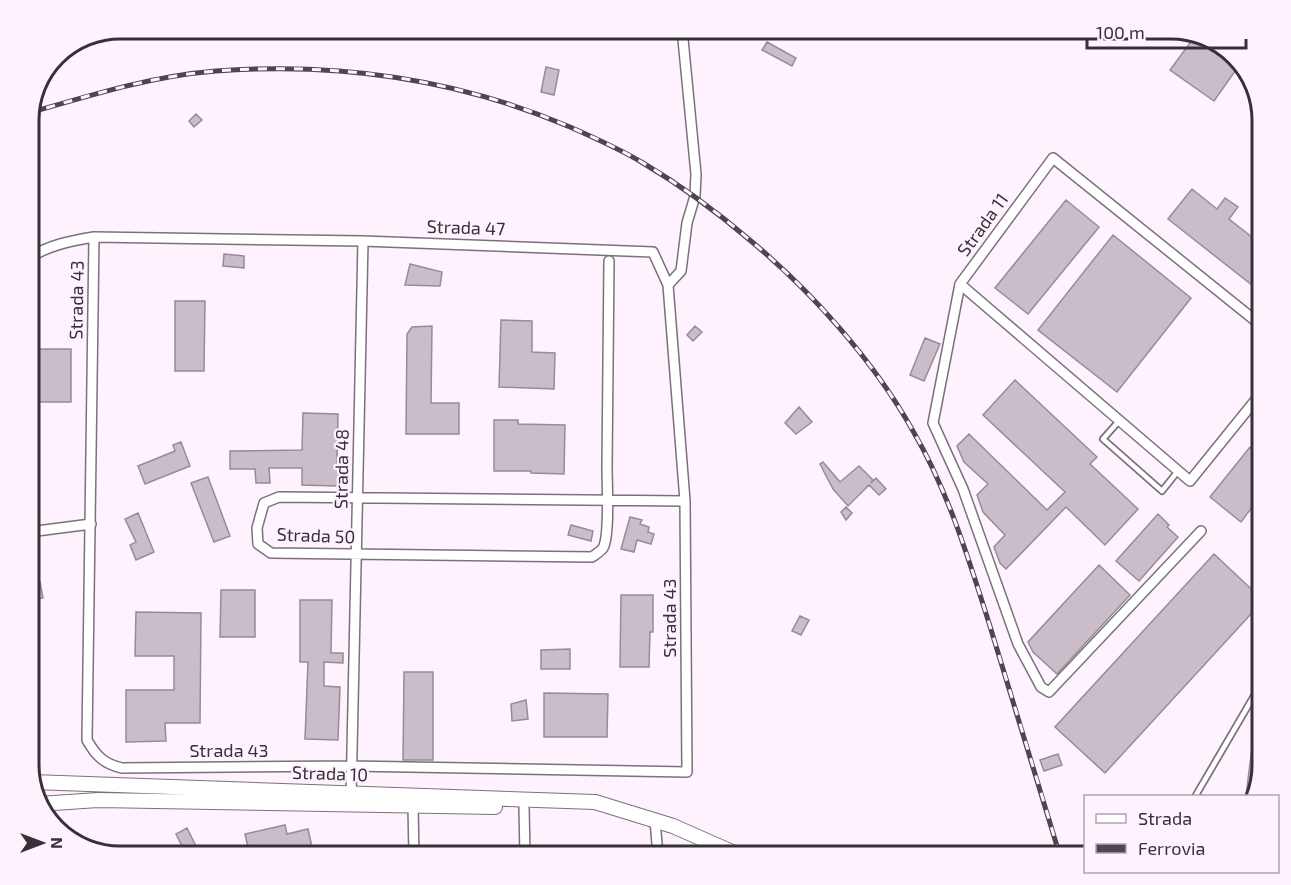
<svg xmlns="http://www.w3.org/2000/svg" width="1291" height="885" font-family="'Exo 2',sans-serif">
	<rect width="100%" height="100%" fill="#fef2fe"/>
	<path fill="#c9bdc9" stroke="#968b96" stroke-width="1.5" d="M1195,36L1210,40L1233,57L1240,64L1214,101L1170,70Z
		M767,42L796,58L792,66L762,50Z
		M546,67L559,70L554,95L541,92Z
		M196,114L202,120L194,127L189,121Z
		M1192,189L1217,209L1225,198L1238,207L1229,219L1262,245V293L1168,219Z
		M1066,200L1099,227L1028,314L995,288Z
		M1113,235L1191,298L1117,392L1038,330Z
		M224,254L244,256V268L223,266Z
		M410,264L442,272L440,286L405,285Z
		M175,301H205L204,371H175Z
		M501,320L532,321V352L555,353L554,389L499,387Z
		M432,326L431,403H459V434H406L407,334L412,327Z
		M695,326L702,332L693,341L687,335Z
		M925,338L940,344L924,381L910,375Z
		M38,349H71V402H29V378H38Z
		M1015,380L1097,457L1090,464L1138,509L1105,545L1066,507L1006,569L1000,563L994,547L1005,535L983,512L977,495L988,484L964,462L957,446L969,434L1047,510L1065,492L983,415Z
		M799,407L812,422L796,434L785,423Z
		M303,413L338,414L337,462H346V477L343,483L337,486L302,485V468H269L270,483H256L255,469H230V451L302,450Z
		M494,420H518V424L565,425L564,474L531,473V471H494Z
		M181,442L190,466L145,484L138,466L175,451L173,445Z
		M1250,447L1262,457V494L1241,522L1210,497Z
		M823,462L840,482L859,466L873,480L871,483L876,478L886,489L879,495L869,485L848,506L833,489L820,464Z
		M208,477L230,536L214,542L191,483Z
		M846,507L852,513L846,520L841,512Z
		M138,513L154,552L136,560L130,545L136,542L125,519Z
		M1158,514L1169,525L1167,527L1178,537L1139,581L1116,561Z
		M630,517L642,520L640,524L649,527L648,532L654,534L651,544L637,540L634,552L621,549Z
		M571,525L593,531L591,541L568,535Z
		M1214,554L1262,599V602L1105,773L1055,727Z
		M1099,565L1130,595L1057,674L1033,652L1028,642Z
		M40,582L43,598L29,601V584Z
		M221,590H255V637H220Z
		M621,595H653V632H650L649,667H620Z
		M300,600H332L331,653H343V663L324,662V686L340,687L338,740L305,739L308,662H300Z
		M136,612L201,613L200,723H165L166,741L126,742V690H174V656H135Z
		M800,616L809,620L801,635L792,631Z
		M29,628H38L39,637H29Z
		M570,649V669H541V650Z
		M404,672H433V760H403Z
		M544,693L608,694L607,737H544Z
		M526,700L528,719L512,721L511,704Z
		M1257,706H1262V766L1253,796H1246Z
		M1058,754L1062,765L1044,771L1040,760Z
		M285,825L287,834L308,829L314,856H250L245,834Z
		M187,828L201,856H187L176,834Z"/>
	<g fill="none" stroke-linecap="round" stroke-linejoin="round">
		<g stroke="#7b717b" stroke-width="8">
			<path id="lane" d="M1119,421L1103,439L1162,491L1178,471
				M1198,796L1196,795L1262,682"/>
		</g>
		<g stroke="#7b717b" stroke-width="12">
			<path id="street" d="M29,258C49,245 70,241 94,237L363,241L653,252L668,285L685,501L687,772L351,766L122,768C104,764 96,756 87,740L94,237
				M609,261L607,467C607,484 610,536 603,548C600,552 596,554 592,557L271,553L258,544L257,528L264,503L279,497L685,501
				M960,284L933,423L963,489L1018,644L1041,687L1049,692L1201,531
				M668,285L681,271L687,223L695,196L696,174L682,29
				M1262,326L1053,158L960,284L1190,481L1262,392
				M29,532L91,524
				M351,797L363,241
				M413,806L414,856
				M524,807L525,856
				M655,820L658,856"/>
		</g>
		<g stroke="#7b717b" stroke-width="16">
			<path id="secondary" d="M32,782L595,802L673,826L741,856
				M39,804L98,800L495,807"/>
		</g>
		<use href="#lane" stroke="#fff" stroke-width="4.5"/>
		<use href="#street" stroke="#fff" stroke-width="9"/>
		<use href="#secondary" stroke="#fff" stroke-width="14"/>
		<g stroke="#4d474d" stroke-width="5">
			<path id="rail" d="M29,113C91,95 152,76 216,71C338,62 458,79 570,127C595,138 620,149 643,163C682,186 717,212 751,241C812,292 874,361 913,431C948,491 968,557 989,623C1013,701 1037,779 1060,856"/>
		</g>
		<use href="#rail" stroke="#fef2fe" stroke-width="3" stroke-dasharray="9" stroke-linecap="butt"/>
	</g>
	<g text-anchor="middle" stroke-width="4.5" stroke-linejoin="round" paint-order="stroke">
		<g font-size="18" fill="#363136" stroke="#fef2fe">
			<text transform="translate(983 225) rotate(-54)" y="6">Strada 11</text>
			<text transform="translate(466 228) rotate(2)" y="6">Strada 47</text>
			<text transform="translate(77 300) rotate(-89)" y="6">Strada 43</text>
			<text transform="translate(342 469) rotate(-89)" y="6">Strada 48</text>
			<text transform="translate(316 536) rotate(2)" y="6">Strada 50</text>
			<text transform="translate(670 618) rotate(-90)" y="6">Strada 43</text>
			<text x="229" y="757">Strada 43</text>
			<text transform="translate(330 774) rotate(2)" y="6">Strada 10</text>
		</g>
	</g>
	<path d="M0 0H1291V885H0ZM120 39H1171A81 81 0 0 1 1252 120V765A81 81 0 0 1 1171 846H120A81 81 0 0 1 39 765V120A81 81 0 0 1 120 39Z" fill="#fef2fe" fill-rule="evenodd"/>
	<path fill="none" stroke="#363136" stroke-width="3" d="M120 39H1171A81 81 0 0 1 1252 120V765A81 81 0 0 1 1171 846H120A81 81 0 0 1 39 765V120A81 81 0 0 1 120 39Z"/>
	<rect x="1084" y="795" width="195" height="78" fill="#fef2fe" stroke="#aea5ae" stroke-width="1.5"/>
	<rect x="1096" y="814" width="30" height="9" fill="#ffffff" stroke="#aea5ae" stroke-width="1.5"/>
	<text x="1138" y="825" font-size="18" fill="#363136">Strada</text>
	<rect x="1096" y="844" width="30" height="9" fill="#4d474d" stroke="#aea5ae" stroke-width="1.5"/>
	<text x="1138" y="855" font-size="18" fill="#363136">Ferrovia</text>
	<g transform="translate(42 843) rotate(90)" stroke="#fef2fe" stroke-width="4.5" paint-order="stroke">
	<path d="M0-4.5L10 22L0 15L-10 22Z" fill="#363136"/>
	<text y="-9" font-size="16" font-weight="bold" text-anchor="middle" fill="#363136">N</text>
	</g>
	<path d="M1087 39v9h159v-9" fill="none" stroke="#363136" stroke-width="3"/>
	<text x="1096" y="39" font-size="18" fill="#363136" stroke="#fef2fe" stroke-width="4.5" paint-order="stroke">100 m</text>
</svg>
